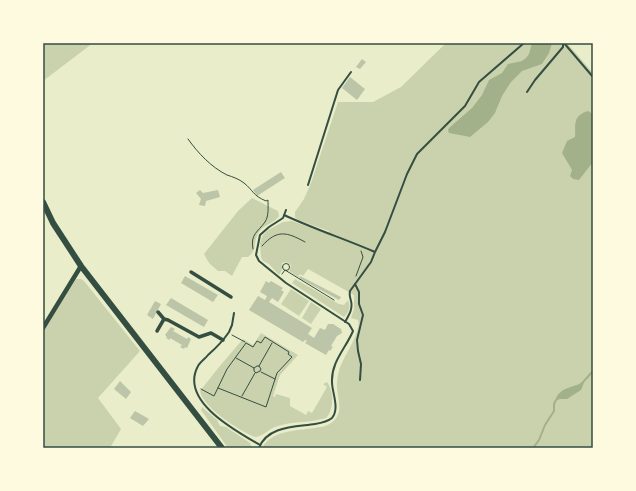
<svg xmlns="http://www.w3.org/2000/svg" width="636" height="491" font-family="'DM Sans',sans-serif">
	<rect width="100%" height="100%" fill="#e9edc9"/>
	<path fill="#cad2ad" d="M43,43H93L43,81Z
		M446,43H567L593,73V448H262C272,430 296,431 314,428C320,427 326,427 331,423C346,413 336,397 337,383C337,379 338,375 339,371C342,358 362,332 358,320L351,318L354,309V295L308,269L303,276L300,274L298,277L289,271L291,266L290,264L286,262L282,263V270L279,275L269,264L263,261L261,257L260,243L263,235L268,230L283,222L292,221L328,234L329,231L298,220L295,217V212L304,199L311,183L338,102H373L401,87Z
		M252,198L278,211L279,216C274,224 264,224 259,232C253,241 257,251 248,257H242L232,276L225,271H218L209,263L204,254L238,211Z
		M76,279H81L84,281L140,351L98,398L121,429L110,448H43V332Z
		M295,279L339,304L344,305L348,300C351,306 349,313 344,317L292,283Z
		M291,289L309,301L299,316L281,304Z
		M311,302L321,309L311,324L302,318Z
		M261,333L298,355L280,375L273,396L275,397L276,394L290,398V406L306,415L308,411L312,413L327,387L323,384L327,382C334,391 334,410 326,418C310,423 293,421 278,426C269,428 263,437 255,437C240,431 203,408 200,391L219,367L243,339L253,345Z
		M202,407L217,420L220,426L226,427L250,443L252,448H228L201,410Z"/>
	<path fill="#a3b18a" d="M532,43H552L549,53L542,64L522,71L511,82L502,96L495,113L488,122L470,137L449,133L448,130L449,128L472,108L482,95L489,80L502,73L508,64L522,61L526,58L529,54Z
		M588,111L593,114V162L579,180L573,179L570,176L572,170L562,153L567,141L575,137C576,125 572,116 588,111Z
		M585,380L581,390L567,399H560L555,401C558,390 567,388 577,385C580,384 582,381 585,380Z"/>
	<g fill="none" stroke-linecap="round" stroke-linejoin="round">
		<path stroke="#a3b18a" stroke-width="2" d="M584,381L593,371
			M533,448L539,440L545,425L554,411V404L556,400"/>
	</g>
	<path fill="#bcc5a7" d="M362,59L366,62L360,69L356,67Z
		M350,77L365,89L357,100L342,88Z
		M281,172L285,178L257,196L253,190Z
		M200,190L203,193L218,190L220,197L206,201L205,206L199,205L201,199L196,193Z
		M185,276L218,295L213,302L181,283Z
		M300,276L341,297L339,300L299,278Z
		M266,281L269,283L271,281L283,288L281,290L284,292L278,302L272,298L269,302L312,328L308,334L314,338L320,328L325,330L328,324H333L341,329L342,333L337,336L331,346L333,347L330,351L329,350L326,355L305,343L307,341L305,340L303,342L249,310L258,296L265,300L267,296L260,292Z
		M171,298L208,320L204,327L166,305Z
		M155,301L161,304L153,319L147,315Z
		M171,327L175,329L173,331L187,339L188,337L191,339L187,348L185,347L184,349L180,347L182,345L170,338V340L166,338L167,337L165,335Z
		M120,381L131,392L126,399L114,389Z
		M135,411L149,419L143,426L130,418Z"/>
	<g fill="none" stroke-linecap="round" stroke-linejoin="round">
		<path stroke="#344e41" stroke-width="1" d="M188,139C198,153 211,167 227,175C233,177 239,179 244,183C254,191 252,195 266,201L268,200C268,207 269,216 265,222C258,232 250,234 253,249
			M262,246C277,229 287,232 305,242
			M282.5 267a3.5 3.5 0 1 1 7 0a3.5 3.5 0 1 1-7 0Z
			M282,274L285,270L334,300
			M356,276L363,257L361,251
			M232,335L245,342
			M236,358L254,368V371L256,373L260,371L261,369L259,366H257L254,368
			M259,366L272,343
			M261,372L275,379
			M201,389L214,396L227,369L246,343L253,347L257,341L261,343L265,337L289,352L288,354L292,357L277,373L266,407L218,388
			M242,396L255,373"/>
		<path stroke="#344e41" stroke-width="2" d="M564,43L593,77
			M527,92L535,80L563,47V43
			M308,185L338,90L351,72
			M284,215C314,229 345,239 375,252L385,232L407,174L417,154L465,106L479,82L524,43
			M355,284L359,292V304L363,315L357,340L358,351L361,364L360,380
			M234,313L232,325L229,332C223,341 216,348 208,355C205,359 200,362 198,366C179,401 236,431 260,445
			M345,322C349,315 353,309 351,301C350,297 349,295 350,291L371,262L375,252
			M259,448C267,426 295,427 315,424C321,423 327,422 332,418C340,408 332,393 332,382C331,362 346,348 353,331L349,324L286,283L259,261L256,255L260,235L269,227L283,218L286,210"/>
		<path stroke="#344e41" stroke-width="3.5" d="M191,272L231,297
			M158,312L164,319
			M157,331L164,319L168,320L199,337L211,333L223,340"/>
		<path stroke="#344e41" stroke-width="4.5" d="M43,328L81,266"/>
		<path stroke="#344e41" stroke-width="6" d="M43,202L53,223L81,266L222,448"/>
	</g>
	<rect width="636" height="491" fill="none" stroke="#fefae0" stroke-width="88"/>
	<rect x="44" y="44" width="548" height="403" fill="none" stroke="#344e41" stroke-width="1.5"/>
</svg>
